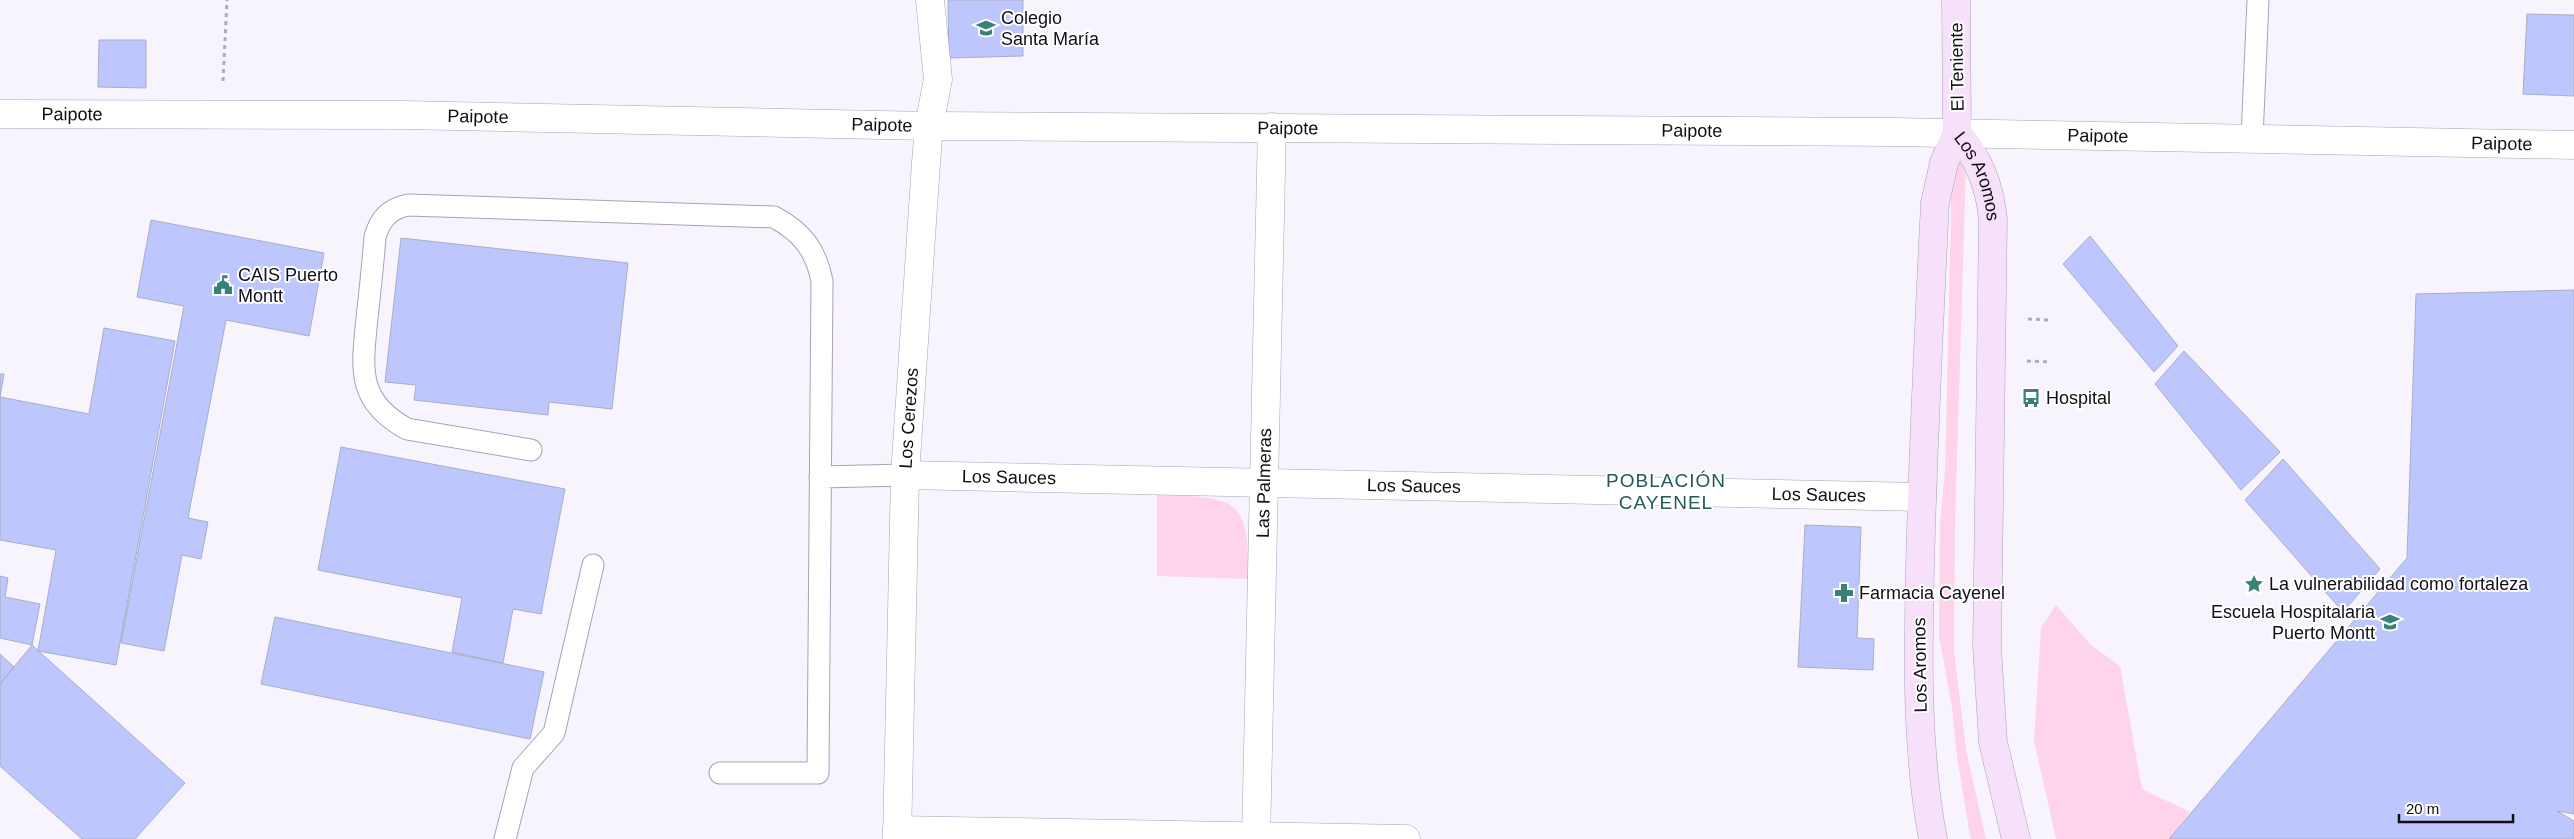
<svg xmlns="http://www.w3.org/2000/svg" width="2574" height="839" font-family="Helvetica,sans-serif">
	<rect width="100%" height="100%" fill="#f7f4fe"/>
	<path fill="#ffd3ea" d="M1957,157L1966,166L1955,523L1954,650L1966,750L1986,839H1971L1969,830L1957,756L1952,708L1939,635L1940,523L1945,471L1952,168Z
		M1157,495C1232,497 1251,495 1248,579L1157,576Z
		M2056,605L2091,645L2120,666L2142,789L2190,812L2169,839H2056L2034,741L2041,628Z"/>
	<path fill="#bdc6fd" stroke="#a9adc5" d="M948,0H1023V56L949,58Z
		M2527,14L2574,15V96L2523,94Z
		M99,40H146V88L98,87Z
		M151,220L324,253L309,336L226,320L188,518L208,522L201,559L182,555L164,651L121,643L184,306L137,297Z
		M2090,236L2178,346L2154,372L2063,264Z
		M401,238L628,263L612,409L549,402L548,415L414,400L416,385L385,382Z
		M2574,290V814L2557,811L2574,821V839H2169L2407,558L2416,294Z
		M104,328L175,341L116,665L38,651L56,550L0,540V374H4L0,397L89,414Z
		M2184,351L2280,452L2241,490L2155,384Z
		M341,447L565,489L541,614L513,609L503,663L452,652L462,598L318,570Z
		M2283,459L2380,569L2343,612L2245,500Z
		M1805,525L1861,527L1857,638L1874,639L1873,670L1798,667Z
		M0,576L8,578L5,597L40,604L32,645L0,638Z
		M275,617L544,672L530,739L261,684Z
		M32,645L185,783L135,839H82L0,766V684Z
		M0,654L14,667L0,684Z"/>
	<g fill="none" stroke-linecap="round" stroke-linejoin="round">
		<g stroke="#a9a1b8" stroke-width="23">
			<path id="service" d="M2252,138L2258,0
				M531,450L407,429C356,401 362,369 367,318C370,291 373,264 375,237C380,219 389,209 408,205L774,217C802,232 816,250 822,281L818,773H720
				M820,477L905,475
				M505,839L523,768L554,733L593,565"/>
		</g>
		<g stroke="#a9a1b8" stroke-width="29">
			<g id="minor">
				<path id="s1" d="M0,114L405,115L929,126L1894,132L2574,145"/>
				<path id="s2" d="M905,475L1922,497"/>
				<path d="M897,830L1406,839"/>
				<path id="s3" d="M897,839L905,475L926,163L929,126L938,79L930,0"/>
				<path id="s4" d="M1256,839L1272,127"/>
			</g>
		</g>
		<g stroke="#a9a1b8" stroke-width="29">
			<g id="secondary">
				<path id="s5" d="M1957,133C1979,159 1990,186 1993,220L1987,646L1993,742L2016,839"/>
				<path d="M1933,839C1916,749 1918,658 1920,567C1923,446 1929,324 1935,203L1944,163L1957,133L1956,0"/>
			</g>
		</g>
		<path stroke="#afacb6" stroke-width="3" stroke-dasharray="4 4" stroke-linecap="butt" d="M223,81L227,0
			M2028,319L2050,320
			M2027,361L2050,362"/>
		<use href="#service" stroke="#fff" stroke-width="21"/>
		<use href="#minor" stroke="#fff" stroke-width="28"/>
		<use href="#secondary" stroke="#f7e0fa" stroke-width="28"/>
	</g>
	<defs>
		<g id="school-bare" transform="scale(1.5)"><path d="M0-5L7-2L0 1L-7-2ZM-4 1L0 2.5L4 1V4Q0 6-4 4Z" fill="#398079" stroke="#fff" stroke-width="2.5" paint-order="stroke"/></g>
		<g id="civic-bare" transform="scale(1.5)"><path d="M-.6-6.5H3V-4.5H.6V-3L4-1V1h2V6H-6V1h2V-1L-.6-3ZM-1.2 2.5V6h2.4V2.5Z" fill="#398079" stroke="#fff" stroke-width="2.5" paint-order="stroke"/></g>
		<g id="bus-bare" transform="scale(1.5)"><path d="M-5-6H5V4H4V6H2V4H-2V6H-4V4H-5ZM-3.5-4V0h7V-4ZM-3.5 1.2v1.5H-2V1.2ZM2 1.2v1.5H3.5V1.2Z" fill="#398079" stroke="#fff" stroke-width="2.5" paint-order="stroke"/></g>
		<g id="sight-bare" transform="scale(1.5)"><path d="M0-6L1.8-2.2L6-1.7L2.9 1.2L3.7 5.4L0 3.3L-3.7 5.4L-2.9 1.2L-6-1.7L-1.8-2.2Z" fill="#398079" stroke="#fff" stroke-width="2.5" paint-order="stroke"/></g>
		<g id="pharmacy-bare" transform="scale(1.5)"><path d="M-2-6h4v4h4v4h-4v4h-4v-4h-4v-4h4Z" fill="#398079" stroke="#fff" stroke-width="2.5" paint-order="stroke"/></g>
	</defs>
	<g fill-rule="evenodd">
		<use href="#school-bare" x="986" y="28"/>
		<use href="#civic-bare" x="223" y="285"/>
		<use href="#bus-bare" x="2031" y="398"/>
		<use href="#sight-bare" x="2254" y="584"/>
		<use href="#pharmacy-bare" x="1844" y="593"/>
		<use href="#school-bare" x="2390" y="622"/>
	</g>
	<g text-anchor="middle" stroke-width="4" stroke-linejoin="round" paint-order="stroke">
		<g font-size="18" fill="#100d15" stroke="#fff" text-anchor="start">
			<text x="1001" y="24">Colegio<tspan x="1001" dy="21">Santa María</tspan></text>
			<text x="238" y="281">CAIS Puerto<tspan x="238" dy="21">Montt</tspan></text>
			<text x="2046" y="404">Hospital</text>
			<text x="2269" y="590">La vulnerabilidad como fortaleza</text>
			<text x="1859" y="599">Farmacia Cayenel</text>
			<text x="2375" y="618" text-anchor="end">Escuela Hospitalaria<tspan x="2375" dy="21">Puerto Montt</tspan></text>
		</g>
		<g font-size="18" fill="#100d15" stroke="#fff">
			<text transform="translate(1957 67) rotate(-91)" y="6">El Teniente</text>
			<text dy="6" stroke="none"><textPath href="#s1" startOffset="72">Paipote</textPath></text>
			<text dy="6" stroke="none"><textPath href="#s1" startOffset="478">Paipote</textPath></text>
			<text dy="6" stroke="none"><textPath href="#s1" startOffset="882">Paipote</textPath></text>
			<text dy="6" stroke="none"><textPath href="#s1" startOffset="1288">Paipote</textPath></text>
			<text dy="6" stroke="none"><textPath href="#s1" startOffset="1692">Paipote</textPath></text>
			<text dy="6" stroke="none"><textPath href="#s1" startOffset="2098">Paipote</textPath></text>
			<text dy="6" stroke="none"><textPath href="#s1" startOffset="2502">Paipote</textPath></text>
			<text dy="6" stroke="none"><textPath href="#s5" startOffset="49">Los Aromos</textPath></text>
			<text dy="6" stroke="none"><textPath href="#s3" startOffset="421">Los Cerezos</textPath></text>
			<text dy="6" stroke="none"><textPath href="#s2" startOffset="104">Los Sauces</textPath></text>
			<text dy="6" stroke="none"><textPath href="#s4" startOffset="356">Las Palmeras</textPath></text>
			<text dy="6" stroke="none"><textPath href="#s2" startOffset="509">Los Sauces</textPath></text>
			<text dy="6" stroke="none"><textPath href="#s2" startOffset="914">Los Sauces</textPath></text>
			<text transform="translate(1920 665) rotate(-91)" y="6">Los Aromos</text>
		</g>
		<g font-size="19" letter-spacing="1" fill="#225b55" stroke="#fff">
			<text x="1666" y="487">POBLACIÓN<tspan x="1666" dy="22">CAYENEL</tspan></text>
		</g>
	</g>
	<path d="M2399 814v8h114v-8" fill="none" stroke="#100d15" stroke-width="2.5"/>
	<text x="2406" y="814" font-size="15" fill="#100d15" stroke="#ffffff" stroke-width="4" paint-order="stroke">20 m</text>
</svg>
